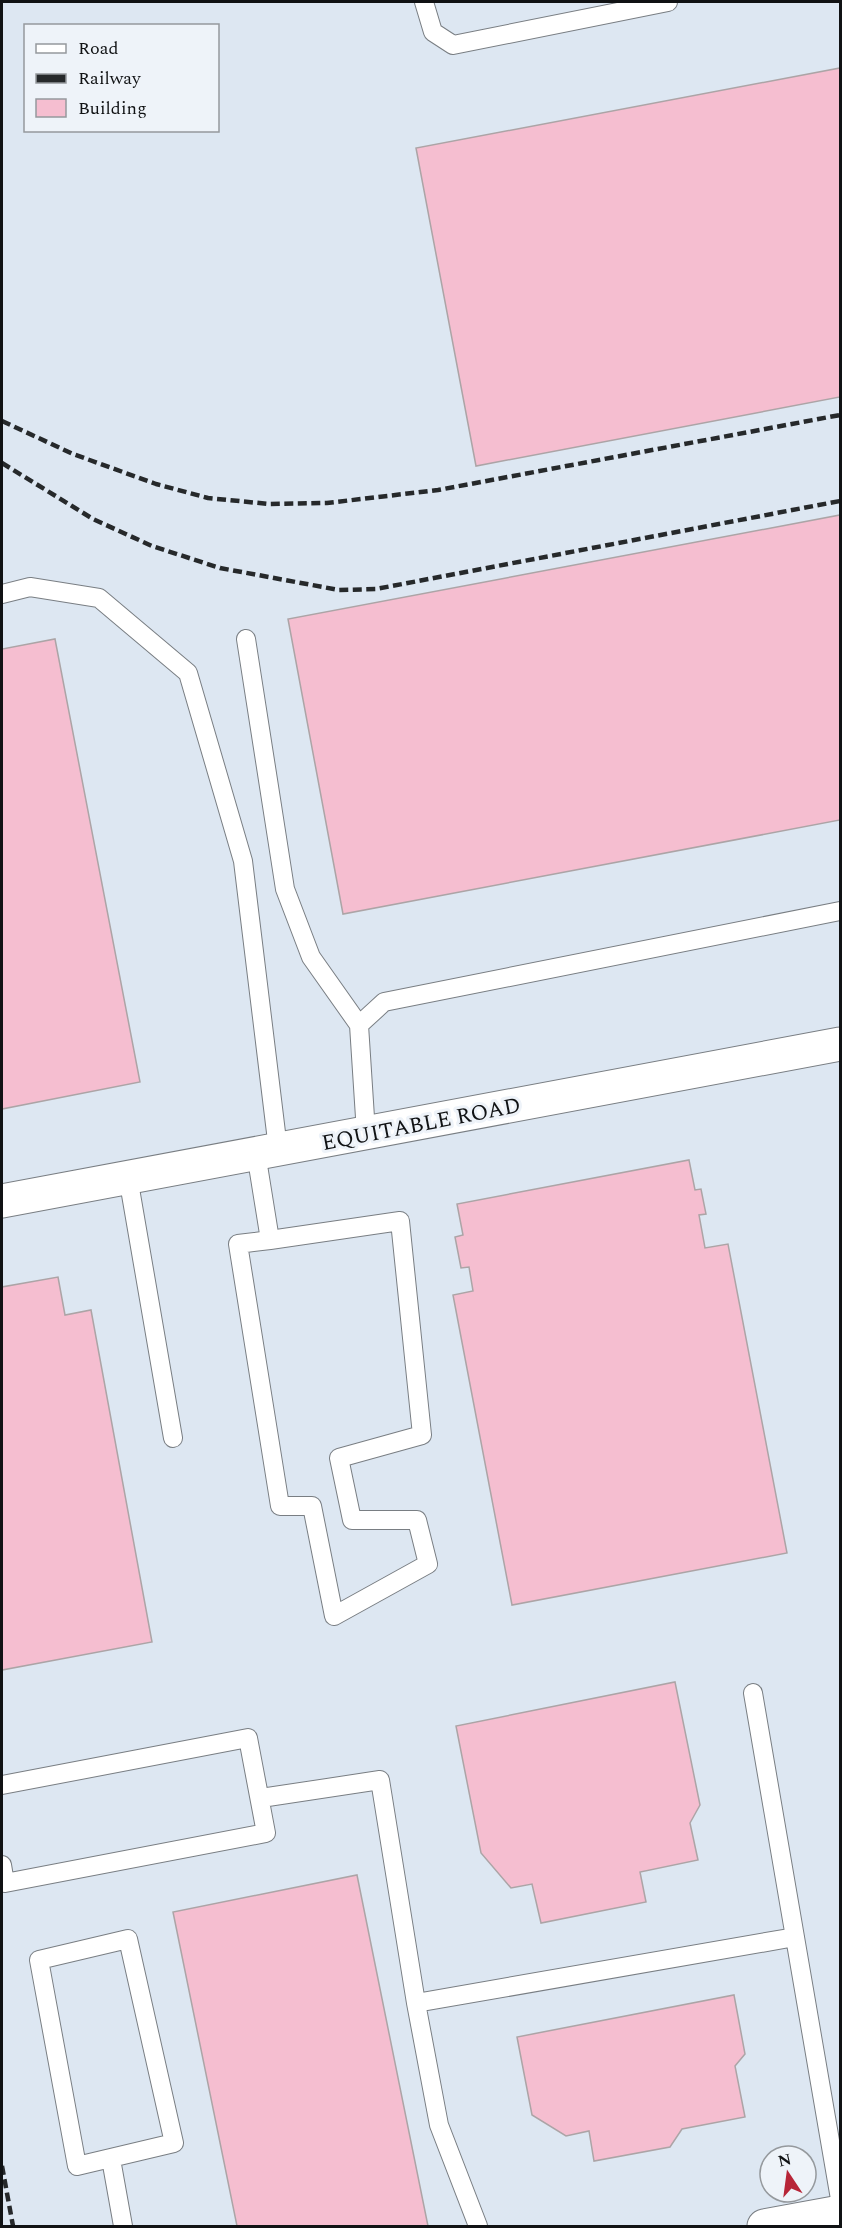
<svg xmlns="http://www.w3.org/2000/svg" width="842" height="2228" font-family="Spectral,serif">
	<rect width="100%" height="100%" fill="#eef3f9"/>
	<path fill="#dde7f2" fill-rule="evenodd" d="M2,2H840V2226H2ZM26,26H218V130H26ZM770,2156H806V2192H770Z"/>
	<path fill="#f5bed0" stroke="#aca4a6" stroke-width="1.5" d="M840,68V397L476,466L416,148Z
		M840,515V820L343,914L288,619Z
		M55,639L140,1082L2,1109V649Z
		M689,1160L695,1190L701,1189L706,1214L699,1215L705,1248L728,1244L787,1553L512,1605L453,1295L473,1291L469,1267L461,1268L455,1237L463,1235L457,1204Z
		M58,1277L65,1315L91,1310L152,1642L2,1670V1287Z
		M675,1682L700,1805L690,1823L698,1860L640,1872L646,1902L541,1923L532,1884L511,1888L481,1853L456,1726Z
		M357,1875L428,2226H237L173,1912Z
		M734,1995L745,2054L735,2066L745,2117L682,2129L670,2147L594,2161L589,2131L566,2136L532,2115L517,2037Z"/>
	<g fill="none" stroke-linecap="round" stroke-linejoin="round">
		<g stroke="#797e83" stroke-width="20">
			<path id="service" d="M424,2L433,32L453,45L668,2
				M2,594L30,587L99,598L188,673L243,861L278,1149
				M246,639L285,889L311,957L359,1025
				M366,1133L359,1025L384,1002L840,911
				M256,1153L270,1240L238,1244L280,1506H312L334,1616L428,1564L417,1520H352L339,1458L422,1435L400,1221L270,1240
				M128,1177L173,1438
				M753,1693L840,2199
				M2,1785L248,1738L266,1833L5,1883L2,1865
				M261,1798L380,1780L416,2003
				M128,1939L174,2143L77,2166L39,1960Z
				M111,2159L123,2226
				M478,2226L439,2125L416,2003L795,1937"/>
		</g>
		<g stroke="#797e83" stroke-width="35">
			<path id="minor" d="M2,1201L840,1044
				M764,2226L840,2212"/>
		</g>
		<use href="#service" stroke="#fff" stroke-width="18"/>
		<use href="#minor" stroke="#fff" stroke-width="33"/>
		<path stroke="#26292b" stroke-width="4.5" stroke-dasharray="9 4.5" stroke-linecap="butt" d="M2,421L73,454L156,484L208,498L269,504L327,503L438,490L840,415
			M2,463L93,519L152,546L220,568L339,590L376,589L840,501
			M2,2166L13,2226"/>
	</g>
	<g text-anchor="middle" stroke-width="6" stroke-linejoin="round" paint-order="stroke">
		<g font-size="22" fill="#101214" stroke="#eef3f9">
			<text transform="translate(421 1123) rotate(-11)" y="8">EQUITABLE ROAD</text>
		</g>
	</g>
	<rect width="842" height="2228" fill="none" stroke="#101214" stroke-width="6"/>
	<rect x="24" y="24" width="195" height="108" fill="#eef3f9" stroke="#95999d" stroke-width="1.5"/>
	<rect x="36" y="44" width="30" height="9" fill="#ffffff" stroke="#95999d" stroke-width="1.5"/>
	<text x="78" y="54" font-size="18" fill="#101214">Road</text>
	<rect x="36" y="74" width="30" height="9" fill="#26292b" stroke="#95999d" stroke-width="1.5"/>
	<text x="78" y="84" font-size="18" fill="#101214">Railway</text>
	<rect x="36" y="99" width="30" height="18" fill="#f5bed0" stroke="#95999d" stroke-width="1.5"/>
	<text x="78" y="114" font-size="18" fill="#101214">Building</text>
	<g transform="translate(788 2174) rotate(347)"><circle r="28" fill="#eef3f9" stroke="#95999d" stroke-width="1.5"/>
	<path d="M0-4.5L10 22L0 15L-10 22Z" fill="#b72538"/>
	<text y="-9" font-size="16" font-weight="bold" text-anchor="middle" fill="#101214">N</text>
	</g>
</svg>
